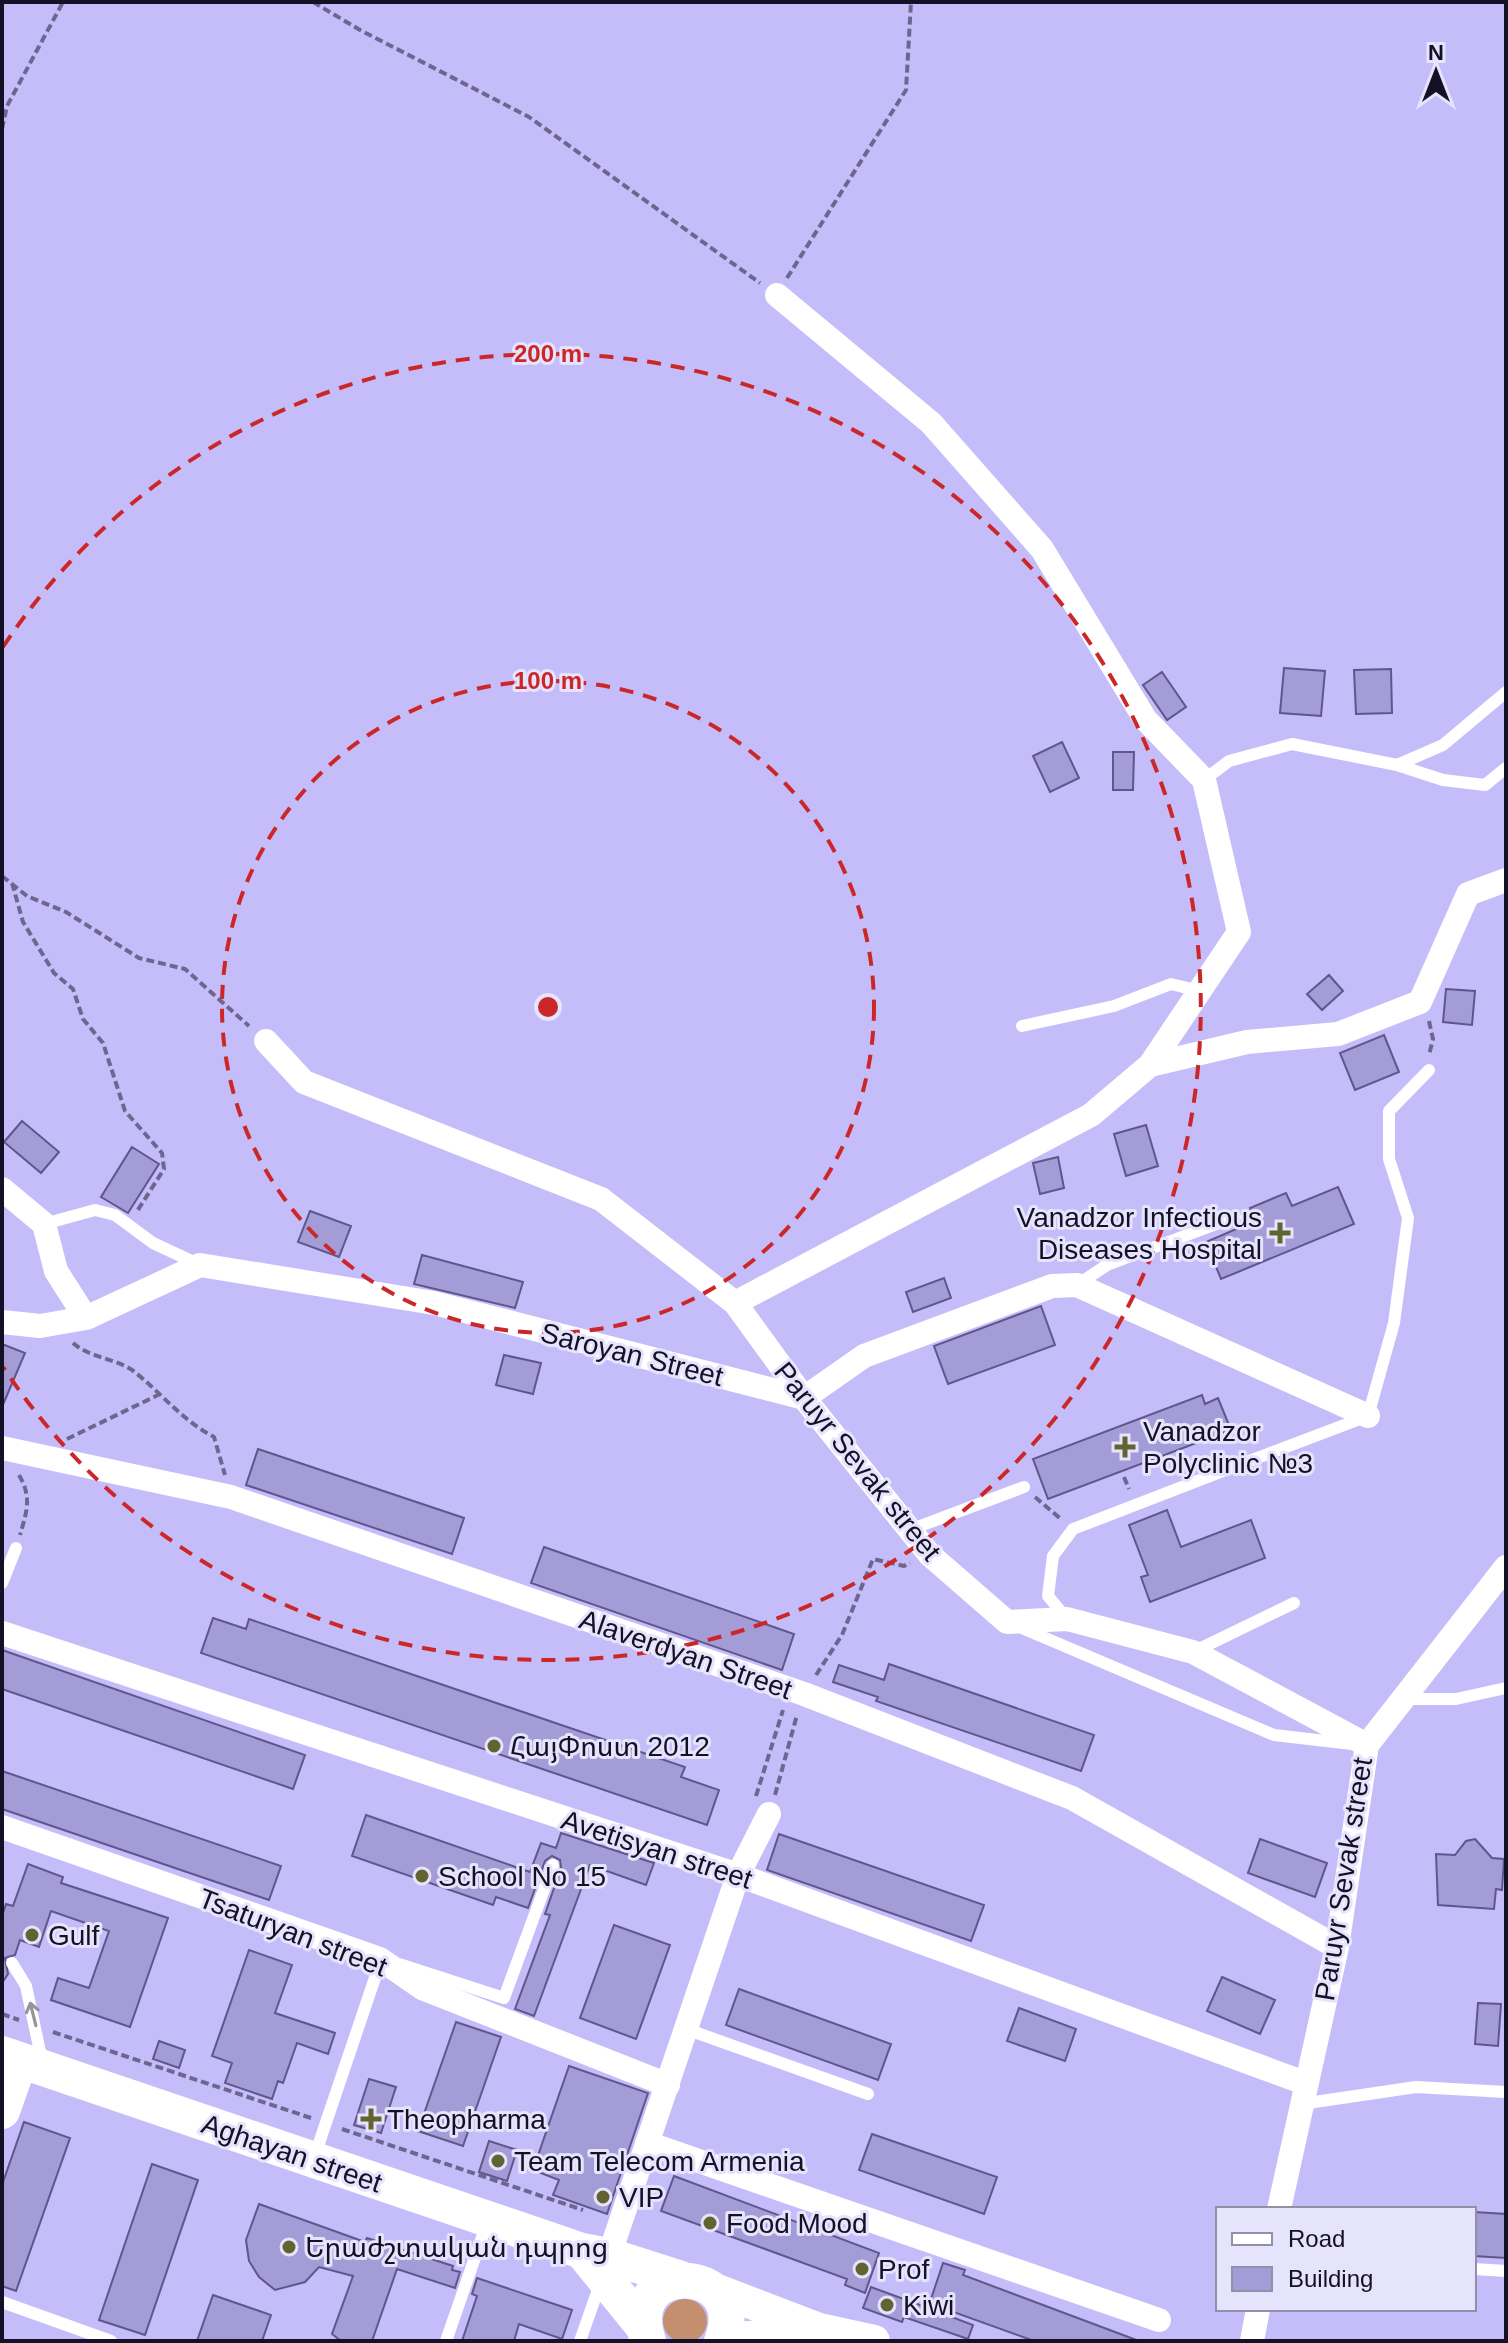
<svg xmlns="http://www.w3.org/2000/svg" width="1508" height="2343" font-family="Arial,'Noto Sans Armenian',sans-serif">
	<rect width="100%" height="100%" fill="#c5bdfa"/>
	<path fill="#c58e6f" d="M663 2321a22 22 0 1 1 44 0a22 22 0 1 1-44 0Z"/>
	<path fill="#a39cd6" stroke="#5f568b" stroke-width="2" d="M1284,668L1325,671L1321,716L1280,713Z
		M1391,669L1392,713L1356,714L1354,670Z
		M1162,672L1186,707L1167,720L1143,685Z
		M1062,742L1079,778L1050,792L1033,756Z
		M1113,752H1134L1133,790H1113Z
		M1329,975L1343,991L1322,1010L1307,994Z
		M1446,989L1475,991L1472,1025L1443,1022Z
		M1384,1035L1399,1072L1355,1090L1340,1053Z
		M22,1121L59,1152L41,1173L4,1142Z
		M1146,1125L1158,1166L1126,1176L1114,1134Z
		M132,1147L159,1164L128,1213L101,1197Z
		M1058,1157L1064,1188L1040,1194L1033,1163Z
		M1338,1187L1354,1224L1221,1279L1206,1242L1255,1221L1250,1208L1286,1193L1292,1206Z
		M310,1211L351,1226L339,1257L298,1242Z
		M422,1255L523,1282L515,1308L414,1284Z
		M944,1278L951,1298L913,1312L906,1292Z
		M1041,1306L1055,1345L948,1384L934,1346Z
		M2,1344L25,1353L2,1407Z
		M504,1355L541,1363L533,1394L496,1385Z
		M1202,1395L1205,1404L1218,1398L1231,1430L1048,1499L1033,1459Z
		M258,1449L464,1518L452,1554L246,1485Z
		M1167,1510L1181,1547L1251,1520L1265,1558L1150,1602L1141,1577L1148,1575L1129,1525Z
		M544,1547L794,1634L782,1670L531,1583Z
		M213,1618L246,1629L249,1619L685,1767L681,1777L719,1790L707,1825L201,1653Z
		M2,1650L305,1755L293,1789L2,1689Z
		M889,1664L1094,1735L1081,1771L876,1701L878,1697L833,1682L839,1665L884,1680Z
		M2,1771L281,1866L269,1900L2,1809Z
		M366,1815L530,1872L541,1843L556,1848L561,1833L654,1863L646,1885L590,1865L534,2016L515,2009L550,1915L545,1914L561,1868L560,1860L552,1856L545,1861L528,1908L496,1897L493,1905L352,1856Z
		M779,1834L984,1905L971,1941L767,1870Z
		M1260,1839L1327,1863L1315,1897L1248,1873Z
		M1475,1839L1492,1858L1504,1859L1502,1890L1496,1889L1494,1909L1438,1905L1436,1854L1455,1855L1466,1841Z
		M28,1864L63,1877L61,1883L168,1918L130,2027L51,2000L58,1978L89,1988L109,1931L51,1911L39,1947L20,1940L15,1955L5,1958L8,1974L2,1983V1916L6,1904L13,1906Z
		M614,1925L670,1945L636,2039L580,2018Z
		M249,1950L292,1965L275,2013L335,2033L328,2054L297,2043L283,2083L278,2081L272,2099L225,2083L232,2063L212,2056Z
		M1222,1977L1275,2000L1260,2034L1207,2011Z
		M739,1989L891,2044L878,2080L726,2025Z
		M1478,2003L1501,2004L1498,2046L1475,2044Z
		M1019,2008L1076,2029L1065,2061L1007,2041Z
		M456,2022L501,2037L463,2146L418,2131Z
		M159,2041L185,2050L179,2068L153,2059Z
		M569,2066L648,2093L607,2214L553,2195L559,2180L533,2170Z
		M369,2079L396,2087L381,2133L354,2125Z
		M24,2122L70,2138L16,2291L2,2286V2185Z
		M872,2134L997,2177L984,2214L859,2170Z
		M489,2141L517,2150L507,2181L479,2172Z
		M152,2164L198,2180L145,2335L99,2320Z
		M674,2176L879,2253L865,2293L845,2285L847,2279L661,2211Z
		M259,2204L365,2242L367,2238L453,2266L452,2270L460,2272L455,2288L397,2269L372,2341H341L332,2334L353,2276L319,2267L305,2282L275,2290L259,2277L249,2261L246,2240Z
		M1474,2212L1506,2214V2258L1474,2256Z
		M943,2263L965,2270L963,2275L1139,2341H1034L951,2311L949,2316L973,2325L968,2339L904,2317L902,2322L863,2308L871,2287L928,2308Z
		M477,2278L572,2310L562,2339L519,2324L514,2341H462L477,2296L472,2294Z
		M213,2295L271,2315L262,2341H197Z"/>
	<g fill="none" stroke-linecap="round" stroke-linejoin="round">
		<path stroke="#6d6790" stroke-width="4" stroke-dasharray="8 4" stroke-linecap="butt" d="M313,2L360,30L529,117L760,283
			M2,129L7,106L63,2
			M787,278L906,90L911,2
			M2,876L27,896L66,912L139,958L185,969L249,1026
			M12,883L23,922L54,973L73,989L83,1019L103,1043L125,1111L162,1153L164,1169L136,1213
			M1429,1021L1433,1039L1429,1055
			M73,1343C91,1359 118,1358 136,1373C163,1395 182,1420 214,1437L225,1475
			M67,1439L158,1395
			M19,1475C32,1497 27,1511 20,1535
			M1124,1477L1129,1489
			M1035,1497L1062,1520
			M816,1675L842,1635L873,1559L904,1566L910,1563
			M775,1795L797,1715
			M756,1796L783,1710
			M2,2014L19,2020
			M53,2032L311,2118
			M342,2129L583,2210"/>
		<path stroke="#fff" stroke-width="12" d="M1397,765L1443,780L1485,785L1506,768
			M1204,780L1229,761L1292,744L1397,765L1443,745L1506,692
			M1022,1026L1114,1006L1171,984L1200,991
			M44,1224L95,1210L115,1215L153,1243L200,1265
			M1077,1285L1107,1265L1235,1217
			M1244,1463L1368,1416L1394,1323L1408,1218L1389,1159V1111L1429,1070
			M912,1529L1024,1487
			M2,1583L16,1548
			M1067,1619L1048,1596L1053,1556L1073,1529L1231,1468
			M1017,1626L1274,1735L1352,1744
			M1193,1652L1294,1603
			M1404,1699H1456L1506,1688
			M12,1963L26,1986L42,2061
			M399,1964L504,1998L553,1865
			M686,2029L868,2094
			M1301,2104L1416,2087L1506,2092
			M314,2158L381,1960
			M1474,2269L1506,2271
			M2,2302L111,2341
			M446,2341L487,2223
			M580,2341L600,2284"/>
		<path stroke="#fff" stroke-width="24" d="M266,1041L304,1082L601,1199L735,1303L804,1398L930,1555L1007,1622L1067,1619L1193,1652L1367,1745L1337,1947L1279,2209
			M1150,1065L1247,1042L1338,1034L1420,1002L1468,894L1506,880
			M2,1189L44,1224L56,1271L86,1318
			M735,1303L1091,1115L1150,1065L1239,932L1204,780L1145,719L1042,549L931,423L777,295
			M2,1322L40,1326L86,1318L200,1265L434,1303L804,1398L864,1356L1052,1286L1077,1285L1368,1416
			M2,1448L231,1497L804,1694L1072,1798L1337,1947
			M2,1633L738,1875L1305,2083
			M1367,1745L1506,1567
			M2,1827L380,1959L422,1988L668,2085
			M647,2143L1159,2320
			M609,2256L738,1875L769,1814
			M1252,2341L1258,2309"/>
		<path stroke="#fff" stroke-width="32" d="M712,2288L819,2329L874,2341
			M723,2340L812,2330"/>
		<path stroke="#fff" stroke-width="36" d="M2,2054L582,2251L609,2256L681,2279
			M2,2111L20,2060
			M582,2251L643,2326
			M648,2341C620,2258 752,2263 722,2341"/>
	</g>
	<defs><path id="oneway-shaft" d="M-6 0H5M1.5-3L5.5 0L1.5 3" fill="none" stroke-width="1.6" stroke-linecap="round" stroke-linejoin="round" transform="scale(2)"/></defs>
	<use stroke="#95949d" href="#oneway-shaft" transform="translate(33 2014) rotate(-104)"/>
	<g fill="none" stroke="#cc2728" stroke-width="4" stroke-dasharray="14 10">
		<circle cx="548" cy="1007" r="326"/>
		<path d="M3 647A653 653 0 1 1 3 1367"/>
	</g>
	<g fill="#616330" stroke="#e6e3fc" stroke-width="3">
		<path d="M1276 1221h8v8h8v8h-8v8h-8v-8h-8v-8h8z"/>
		<path d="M1121 1435h8v8h8v8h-8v8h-8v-8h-8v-8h8z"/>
		<circle cx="494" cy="1746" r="8"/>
		<circle cx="422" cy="1876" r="8"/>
		<circle cx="32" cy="1935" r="8"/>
		<path d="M367 2107h8v8h8v8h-8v8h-8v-8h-8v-8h8z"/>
		<circle cx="498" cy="2161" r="8"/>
		<circle cx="603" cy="2197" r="8"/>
		<circle cx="710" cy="2223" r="8"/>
		<circle cx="289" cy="2247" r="8"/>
		<circle cx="862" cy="2269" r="8"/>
		<circle cx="887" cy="2305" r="8"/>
	</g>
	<g text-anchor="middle" stroke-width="6" stroke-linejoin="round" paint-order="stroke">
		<g font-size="28" fill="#141126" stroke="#e6e3fc" text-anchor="start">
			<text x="1262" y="1227" text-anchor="end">Vanadzor Infectious<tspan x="1262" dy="32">Diseases Hospital</tspan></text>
			<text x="1143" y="1441">Vanadzor<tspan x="1143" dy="32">Polyclinic №3</tspan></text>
			<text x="510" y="1756">ՀայՓոստ 2012</text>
			<text x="438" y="1886">School No 15</text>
			<text x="48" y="1945">Gulf</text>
			<text x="387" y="2129">Theopharma</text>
			<text x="514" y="2171">Team Telecom Armenia</text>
			<text x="619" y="2207">VIP</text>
			<text x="726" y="2233">Food Mood</text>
			<text x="305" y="2257">Երաժշտական դպրոց</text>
			<text x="878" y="2279">Prof</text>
			<text x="903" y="2315">Kiwi</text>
		</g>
		<g font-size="28" fill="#141126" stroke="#e6e3fc">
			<text transform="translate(632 1354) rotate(14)" y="10">Saroyan Street</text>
			<text transform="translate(858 1461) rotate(51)" y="10">Paruyr Sevak street</text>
			<text transform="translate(686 1654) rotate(19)" y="10">Alaverdyan Street</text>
			<text transform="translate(657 1849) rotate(18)" y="10">Avetisyan street</text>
			<text transform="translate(1343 1879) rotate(-81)" y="10">Paruyr Sevak street</text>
			<text transform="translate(293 1932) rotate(21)" y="10">Tsaturyan street</text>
			<text transform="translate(292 2153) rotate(19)" y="10">Aghayan street</text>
		</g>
	</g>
	<circle cx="548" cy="1007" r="12" fill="#cc2728" stroke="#e6e3fc" stroke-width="4"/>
	<g font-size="24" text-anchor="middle" font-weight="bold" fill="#cc2728" stroke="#e6e3fc" stroke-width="6" stroke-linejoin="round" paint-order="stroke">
		<text x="548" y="362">200 m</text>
		<text x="548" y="689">100 m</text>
	</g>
	<rect width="1508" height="2343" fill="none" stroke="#141126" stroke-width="8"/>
	<rect x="1216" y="2207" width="260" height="104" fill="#e6e3fc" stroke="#928fa6" stroke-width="2"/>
	<rect x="1232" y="2233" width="40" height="12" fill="#ffffff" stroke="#928fa6" stroke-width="2"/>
	<text x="1288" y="2247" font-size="24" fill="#141126">Road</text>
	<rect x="1232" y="2267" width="40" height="24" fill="#a39cd6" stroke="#928fa6" stroke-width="2"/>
	<text x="1288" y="2287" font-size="24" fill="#141126">Building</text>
	<g transform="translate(1436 72)" stroke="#e6e3fc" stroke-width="6" paint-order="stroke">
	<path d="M0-6L14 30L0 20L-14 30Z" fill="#141126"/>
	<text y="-12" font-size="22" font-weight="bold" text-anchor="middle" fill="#141126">N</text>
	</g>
</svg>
